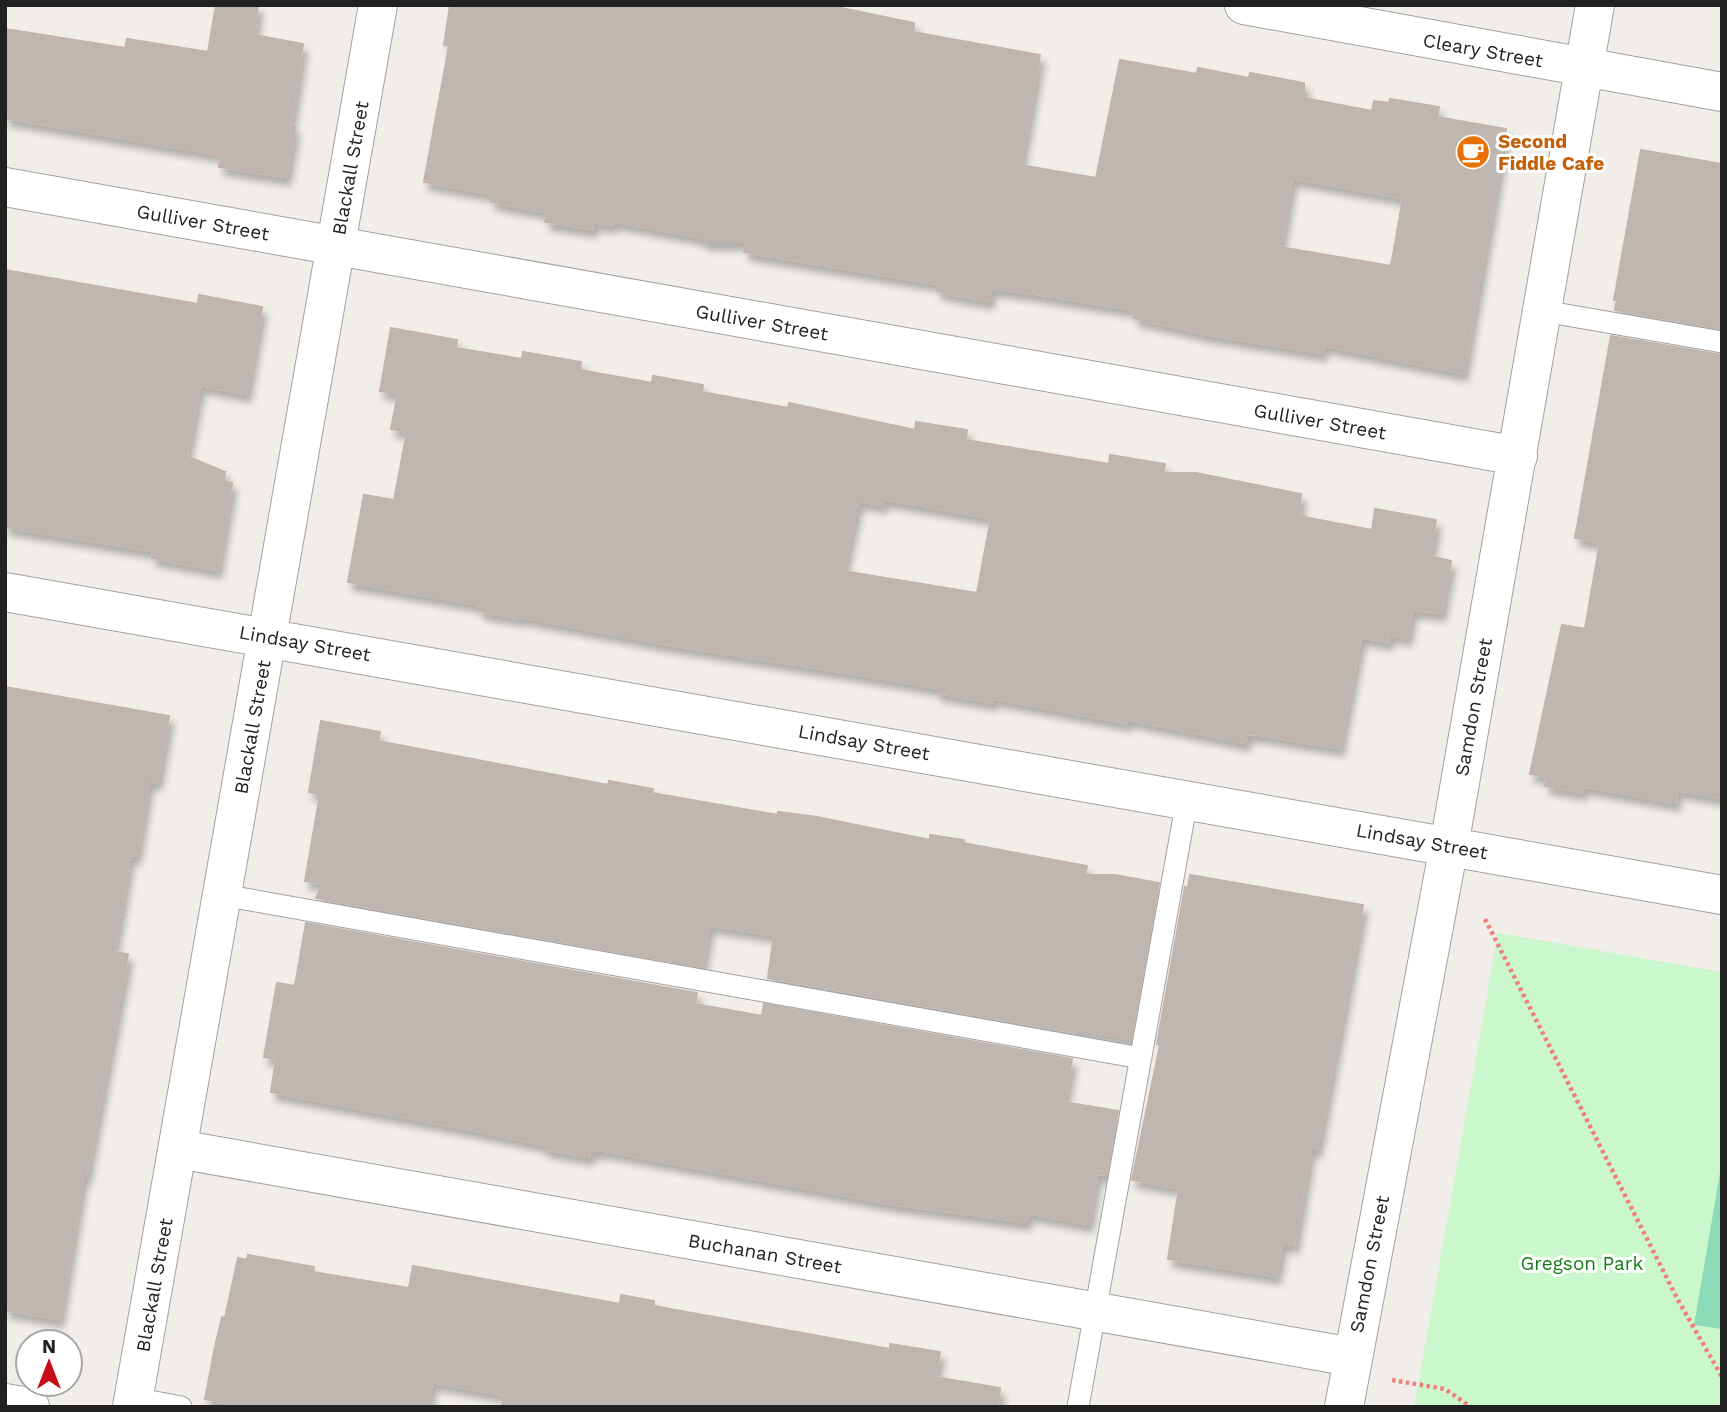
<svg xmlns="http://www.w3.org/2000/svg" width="1727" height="1412" font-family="'Work Sans',sans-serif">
	<defs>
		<filter id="shadow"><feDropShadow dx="4.5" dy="8" stdDeviation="3.5" flood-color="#0004"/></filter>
	</defs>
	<rect width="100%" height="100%" fill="#f1eee9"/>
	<path fill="#caf7cb" d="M1498,933L1722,972V1407H1414Z"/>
	<path fill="#8cdbb8" d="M1722,1161V1329L1694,1325Z"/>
	<path fill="#beb7b1" stroke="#c2b4ac" stroke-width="2" fill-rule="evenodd" filter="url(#shadow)" d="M216,5H258L254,35L303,44L290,126L295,127L286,177L219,167L221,155L5,118V29L125,48L127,39L208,52Z
		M450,5H827L914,23L913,32L1040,55L1020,165L1096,178L1120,60L1197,74L1198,68L1249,78L1250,73L1304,83V98L1372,111L1374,101L1389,103L1390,99L1439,107L1437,117L1506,129L1463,373L1323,345L1322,353L1205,334L1134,318L1135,310L1036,294L991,288L989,301L961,296L937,291L938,284L744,252L746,242H703V238L613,221L612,225L593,222L592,229L545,222L547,212L491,202L492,194L424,182L449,46L444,45ZM1292,178L1403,198L1391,266L1280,247Z
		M1641,150L1722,164V329L1615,310L1617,300H1614Z
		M5,270L198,304L199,295L262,307L246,394L200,385L186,456L225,472L224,481L232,483L217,570L152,558L153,551L5,527Z
		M391,328L457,340L456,348L522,359L523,352L581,362L580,370L652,383L653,376L703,385L702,392L788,408L789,403L915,430L916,422L967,430L966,440L1109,464L1110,455L1165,464L1163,473H1196L1301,494L1299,516L1372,530L1375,509L1436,520L1430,556L1451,561L1441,613L1412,610L1407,638L1389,634L1388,642L1361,637L1339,748L1255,734L1246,735L1245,743L1127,719L1126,723L993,698L992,702L937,693V688L862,675L664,644L517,616V618L479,611L480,605L348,582L364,495L394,500L407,432L391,429L398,393L380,391ZM884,499L991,518L977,593L843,571L858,501L882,505Z
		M1611,336L1722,355V798L1677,790L1675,803L1583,786L1582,792L1545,786L1547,777L1530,774L1562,625L1585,629L1600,542L1575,538Z
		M5,687L169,716L157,782L149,780L136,856L130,855L113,952L128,954L86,1176H83L59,1319L5,1310Z
		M321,721L380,732L378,741L608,785L609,781L653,789L652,793L778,815V812L817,817L930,840V835L964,840L963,843L1087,866L1085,875H1115L1159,883L1131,1039L1077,1029V1033L768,978L774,935L709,925L702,967L316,898L323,883L305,881L320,794L309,792Z
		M1190,875L1363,905L1317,1149L1311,1147L1294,1245L1282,1243L1276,1276L1168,1259L1179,1188L1132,1180L1160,1045L1157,1044L1185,887L1188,888Z
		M306,923L697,993L695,1004L762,1016L764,1004L1072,1059L1064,1102L1118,1111L1106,1175L1097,1174L1088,1224L1028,1213L1026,1222L892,1204L606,1151H590L589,1157L544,1149V1145L473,1130L271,1092L276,1059L264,1057L277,983L295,986Z
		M248,1255L314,1267L313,1272L409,1288L413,1266L620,1304L621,1295L654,1301V1306L890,1349V1344L940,1352L935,1377L1000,1388L998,1407H502L504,1395L432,1382L428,1407H248L205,1399L215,1347L222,1317L225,1318L238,1258L247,1260Z"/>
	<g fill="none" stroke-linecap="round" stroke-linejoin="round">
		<g stroke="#a2a2a2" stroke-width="23">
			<path id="lane" d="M1543,311L1722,342
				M222,895L1141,1058
				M134,1398L181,1407
				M1078,1407L1187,800"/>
		</g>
		<g stroke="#a2a2a2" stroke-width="40">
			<path id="street" d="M1244,5L1722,92
				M5,187L1518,456
				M5,592L1722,895
				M178,1149L1352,1357
				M5,1403L30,1407
				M132,1407L378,5
				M1344,1407L1449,846L1595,5"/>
		</g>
		<path stroke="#f27e79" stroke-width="4.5" stroke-dasharray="3.5 3.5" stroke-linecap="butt" d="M1485,919L1678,1300L1722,1377
			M1392,1380L1445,1389L1471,1407"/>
		<use href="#lane" stroke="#fff" stroke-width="21"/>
		<use href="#street" stroke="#fff" stroke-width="38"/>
	</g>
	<defs>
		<g id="cafe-disc" transform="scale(1.75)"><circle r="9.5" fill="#e8710a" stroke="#fff"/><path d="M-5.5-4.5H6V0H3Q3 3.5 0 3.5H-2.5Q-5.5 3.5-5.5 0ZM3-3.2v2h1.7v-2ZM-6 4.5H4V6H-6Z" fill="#fff"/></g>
	</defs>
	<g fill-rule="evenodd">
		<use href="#cafe-disc" x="1473" y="152"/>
	</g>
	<g text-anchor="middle" stroke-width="6" stroke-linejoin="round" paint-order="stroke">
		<g font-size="19" fill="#212121" stroke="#fff">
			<text transform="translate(1483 50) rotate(10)" y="7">Cleary Street</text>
			<text transform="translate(350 168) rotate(-80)" y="7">Blackall Street</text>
			<text transform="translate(203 222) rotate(10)" y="7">Gulliver Street</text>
			<text transform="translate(762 322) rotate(10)" y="7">Gulliver Street</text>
			<text transform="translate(1320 421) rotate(10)" y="7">Gulliver Street</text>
			<text transform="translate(305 643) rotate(10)" y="7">Lindsay Street</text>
			<text transform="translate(1473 707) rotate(-80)" y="7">Samdon Street</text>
			<text transform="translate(252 727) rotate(-80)" y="7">Blackall Street</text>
			<text transform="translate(864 742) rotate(10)" y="7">Lindsay Street</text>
			<text transform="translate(1422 841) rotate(10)" y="7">Lindsay Street</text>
			<text transform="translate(765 1253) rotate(10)" y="7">Buchanan Street</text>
			<text transform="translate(1369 1264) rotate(-79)" y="7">Samdon Street</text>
			<text transform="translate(154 1285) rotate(-80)" y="7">Blackall Street</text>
		</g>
		<g font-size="19" font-weight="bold" fill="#c56008" stroke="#fff" text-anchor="start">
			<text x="1498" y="148">Second<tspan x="1498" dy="22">Fiddle Cafe</tspan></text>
		</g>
		<g font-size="19" fill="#137c15" stroke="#fff">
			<text x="1582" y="1270">Gregson Park</text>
		</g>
	</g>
	<rect width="1727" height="1412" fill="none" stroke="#212121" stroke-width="14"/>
	<g transform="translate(49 1363)"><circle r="33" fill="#ffffff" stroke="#a6a6a6" stroke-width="2"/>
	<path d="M0-5L12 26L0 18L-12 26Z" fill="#c70c17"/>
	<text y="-10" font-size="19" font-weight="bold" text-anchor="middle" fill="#212121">N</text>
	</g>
</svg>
